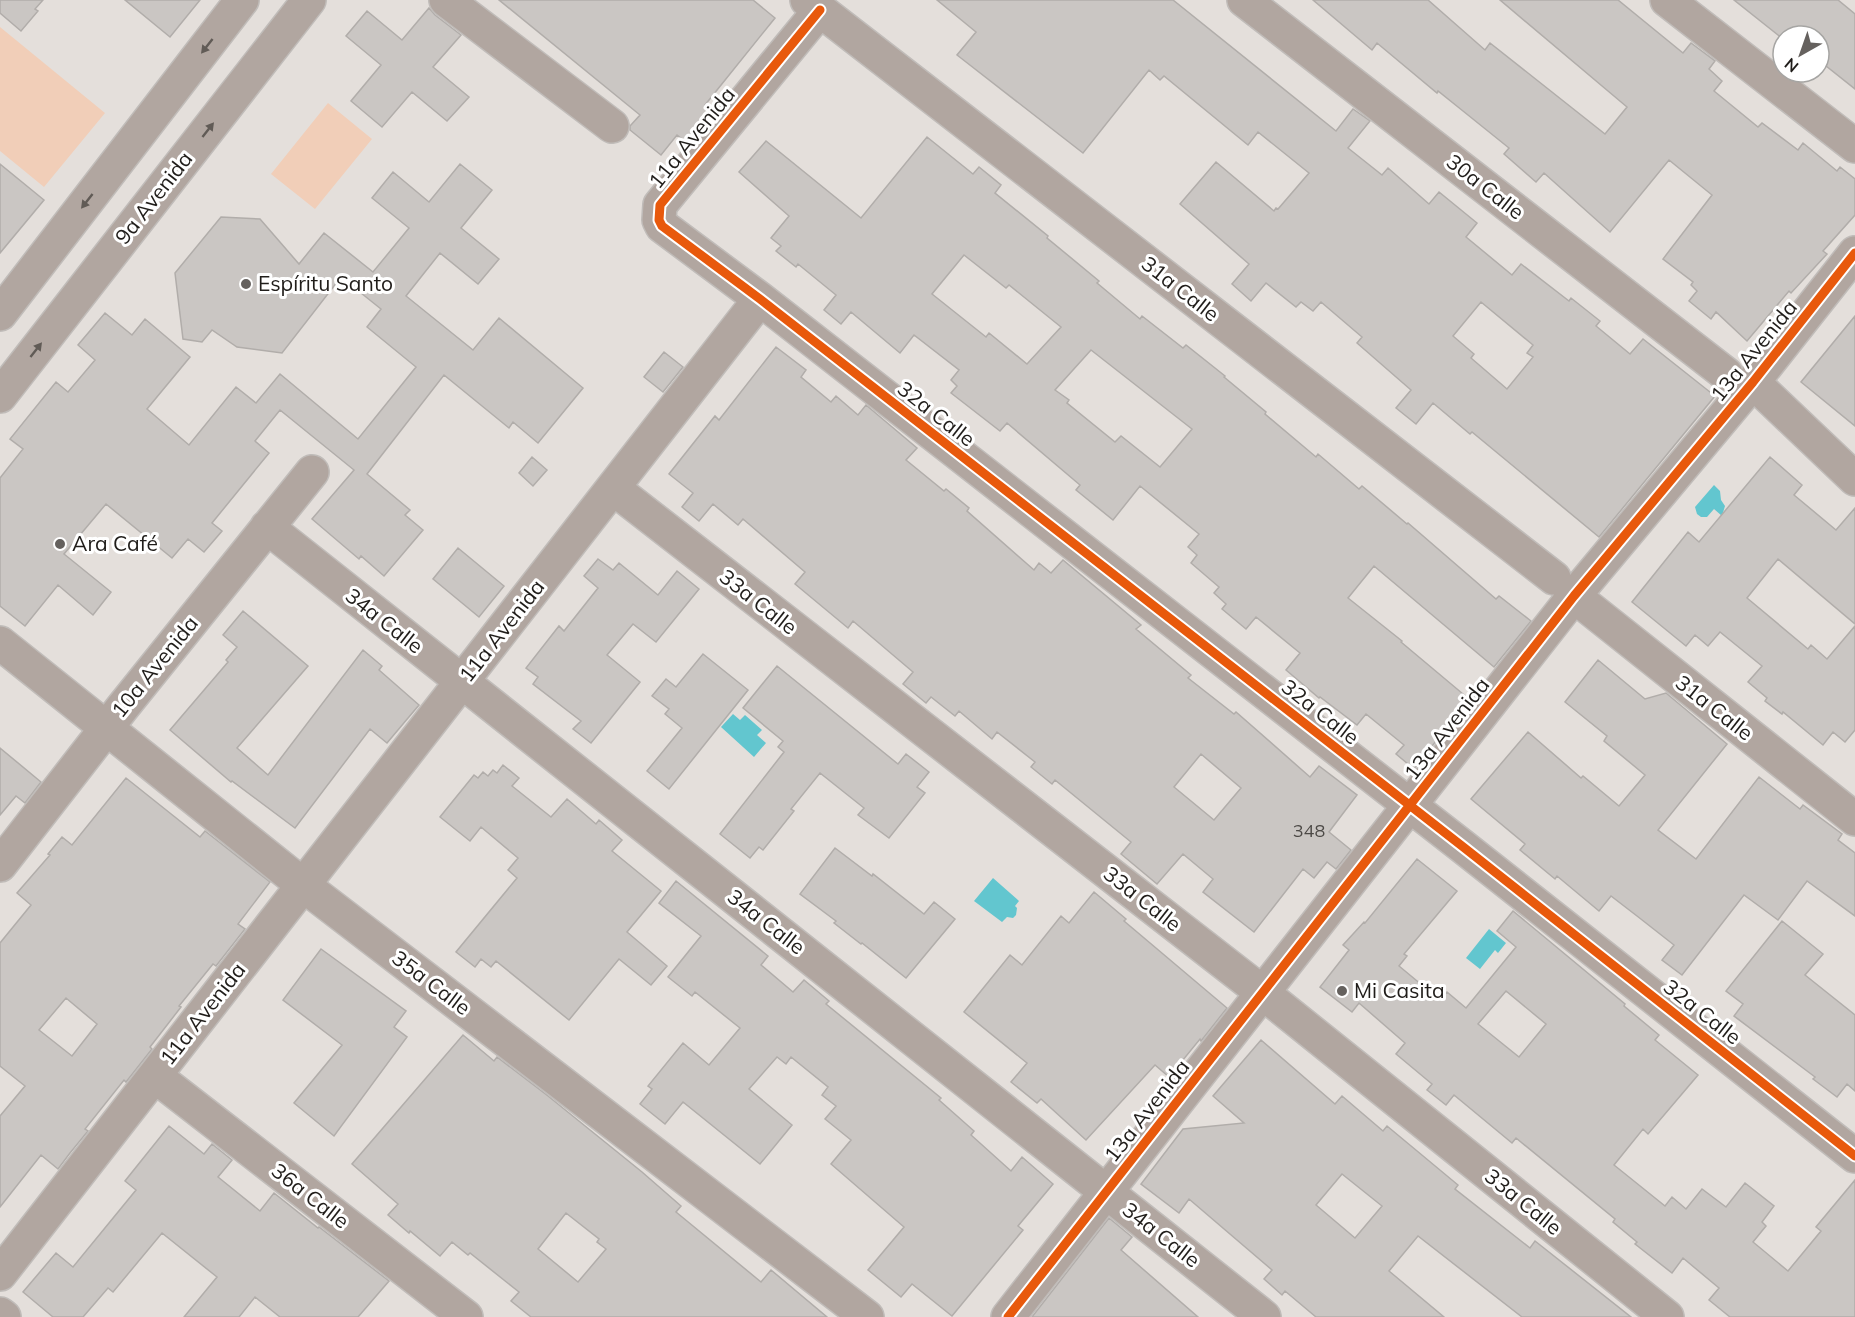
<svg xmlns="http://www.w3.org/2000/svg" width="1855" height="1317" font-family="Mulish,sans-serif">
	<rect width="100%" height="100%" fill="#e4dfdb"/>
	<path fill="#f1ceb8" d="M0,27L105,113L44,187L0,151Z
		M328,103L372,139L315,209L271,174Z"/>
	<path fill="#62c6cf" d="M1714,485L1720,491L1721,500L1725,506L1722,516L1714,509L1707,517H1701L1697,514L1695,507Z
		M733,714L740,720L745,715L762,730L757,735L766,743L754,757L721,727Z
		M993,878L1019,901L1015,906L1017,908L1016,915L1013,918L1007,917L1002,922L974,901Z
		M1489,929L1506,943L1498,953L1495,950L1480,969L1466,958Z"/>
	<path fill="#cac6c3" stroke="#b1adaa" stroke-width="1.5" fill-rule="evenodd" d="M0,0H43L35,9L38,11L21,31L0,13Z
		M125,0H200L170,37Z
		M499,0H753L775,18L705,105L712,111L686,142L677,135L661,155L630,130V126L640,115Z
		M937,0H1173L1336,131L1353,109L1370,121L1348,148L1382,175L1388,168L1429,204L1439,192L1477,223L1466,237L1512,275L1521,264L1569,301L1571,298L1600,321L1596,326L1630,354L1643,339L1715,396L1599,537L1472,432L1470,434L1433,403L1416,424L1396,408L1411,390L1357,343L1362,337L1321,302L1313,311L1301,302L1296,307L1266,283L1251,301L1232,284L1249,264L1180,204L1216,162L1274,211L1276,208L1278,209L1309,173L1258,132L1248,145L1164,76L1160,80L1149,70L1083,153L957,55L976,32ZM1481,302L1533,345L1527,353L1533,357L1507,389L1471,358L1474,354L1453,336Z
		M1313,0H1428L1485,50L1490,43L1605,134L1627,107L1500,0H1618L1683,53L1691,43L1715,61L1709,69L1722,81L1714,91L1758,127L1762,123L1798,150L1803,143L1837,171L1840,167L1855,179V215L1823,251L1827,254L1791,293L1789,291L1747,341L1716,312L1711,319L1689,301L1697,291L1691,285L1693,282L1663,259L1712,195L1669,160L1610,232L1544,173L1536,182L1504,154L1509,148L1458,107L1438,91L1437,93L1377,43L1372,50Z
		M1734,0H1838L1855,14V89L1826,66L1824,68L1819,64V36H1786L1783,34V39Z
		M429,8L435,15L461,35L433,67L469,97L447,121L412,92L382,127L351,101L381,65L346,36L367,11L402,40Z
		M927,137L973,174L979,167L1001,185L995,193L1048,236L1047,238L1099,281L1097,283L1140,319L1142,316L1183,348L1186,345L1225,376L1224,377L1266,412L1265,414L1316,457L1318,454L1359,489L1362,486L1407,524L1408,523L1496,599L1499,596L1531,621L1494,667L1374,566L1348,598L1402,641L1401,642L1469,699L1414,769L1396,754L1404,745L1366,714L1357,725L1320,697L1319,698L1286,670L1300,653L1256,617L1246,629L1222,609L1226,604L1214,593L1219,587L1191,563L1197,555L1188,547L1199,534L1140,486L1113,520L1076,490L1080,485L1007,423L1000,431L951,393L957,386L951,380L959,370L914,335L900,353L851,312L841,324L824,310L836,295L798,264L796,267L776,251L781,246L771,238L789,216L739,172L766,141L861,218ZM964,255L1006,288L1009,285L1061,327L1027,364L989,333L986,337L932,294ZM1091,350L1192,429L1160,467L1121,436L1115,442L1067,403L1069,400L1055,390Z
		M0,164L44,200L0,253Z
		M460,164L492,190L461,228L499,259L478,284L440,253L406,296L473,350L499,318L583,388L538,443L513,422L509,428L444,375L367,474L410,510L405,515L423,530L384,576L361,556L359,559L312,519L354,470L280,410L255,441L269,453L212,523L222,531L204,552L188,539L172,558L106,504L64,554L111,592L93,615L58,585L25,626L0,606V478L23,449L10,439L56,382L68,392L95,360L78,345L105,313L132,335L145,319L190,357L147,409L189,445L236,387L256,403L280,374L358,439L416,367L367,327L381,309L341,277L282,353L237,347L212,330L202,342L183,339L175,273L221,217L260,219L299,264L324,233L373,272L409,228L372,198L393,172L429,202Z
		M1855,316V426L1801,382Z
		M776,347L806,370L801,377L831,402L836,396L858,415L866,405L917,448L906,460L944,491L946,489L969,508L967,511L1034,570L1039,563L1051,573L1063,560L1141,625L1136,629L1191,675L1188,678L1234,714L1236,712L1310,777L1319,766L1357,795L1329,832L1351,850L1336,869L1327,862L1314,878L1303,869L1254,932L1203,892L1213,879L1183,854L1157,884L1121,854L1131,842L1055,780L1052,784L1031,767L1035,762L997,732L992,739L959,711L955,716L931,697L926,703L903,684L913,672L853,621L848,628L795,584L805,572L743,519L738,525L713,504L699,521L682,507L693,493L669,474L715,416L719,420ZM1201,754L1241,788L1214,820L1174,787Z
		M664,352L683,367L663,392L644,377Z
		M532,457L547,470L533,486L519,473Z
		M1770,457L1802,485L1794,495L1836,530L1855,508V624L1778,559L1747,598L1808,649L1811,645L1827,659L1855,626V730L1845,742L1833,732L1823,745L1783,712L1782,714L1765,701L1767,698L1748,682L1762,666L1720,632L1708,646L1695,635L1686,646L1632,602L1688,532L1699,542Z
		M458,548L504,586L479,617L433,579Z
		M598,559L613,570L619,563L658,595L677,571L699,589L656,642L633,624L607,655L640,682L591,743L573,729L581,721L533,684L538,677L526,668L559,626L564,631L598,588L584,576Z
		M243,611L308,666L237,748L268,775L363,650L382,666L379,670L419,705L387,743L370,729L295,828L232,781L231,782L170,730L228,662L226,660L237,647L223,635Z
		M703,654L748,690L669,789L647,771L682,728L665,714L669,709L652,696L666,679L676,687Z
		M1598,660L1645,699L1666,693L1727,744L1658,830L1696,859L1759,777L1800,809L1803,805L1842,834L1838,840L1855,853V916L1807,881L1778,920L1744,895L1682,975L1662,960L1674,945L1637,916L1611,896L1599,911L1557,876L1555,879L1520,850L1525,844L1471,799L1528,732L1581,778L1583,776L1619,806L1645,775L1604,741L1607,736L1565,702Z
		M777,666L898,764L906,754L929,772L917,787L925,793L889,838L858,815L864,808L820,773L791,809L794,811L763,850L759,847L750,858L720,834L784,752L778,747L783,741L743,708Z
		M0,748L41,782L25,803L16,796L0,815Z
		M503,765L519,778L512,786L551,817L567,799L596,824L599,820L622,840L612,851L661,891L627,932L667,966L651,985L619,959L569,1020L496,961L491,967L481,959L475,967L456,952L517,878L508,870L518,858L481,827L470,841L440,817L474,775L478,778L483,772L488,776L493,770L497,773Z
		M126,778L200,837L205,831L270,882L238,924L245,929L216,966L213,964L179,1006L181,1007L150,1047L152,1049L126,1082L124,1080L85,1129L88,1131L70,1153L58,1169L41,1155L0,1207V1116L25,1086L0,1066V943L31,905L17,893L50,855L48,854L62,837L72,845ZM66,998L97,1024L72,1056L39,1030Z
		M835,848L872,876L873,874L924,914L934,902L955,919L906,978L862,943L861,944L834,923L836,921L800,894Z
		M1417,859L1457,891L1404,954L1407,956L1399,966L1440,1000L1447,992L1466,1008L1516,947L1497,931L1513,911L1625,1004L1624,1006L1659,1035L1655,1040L1698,1075L1648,1134L1643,1129L1614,1165L1665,1206L1672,1197L1686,1209L1702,1189L1726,1207L1745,1183L1774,1206L1762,1222L1766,1226L1753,1242L1788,1271L1821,1231L1816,1227L1855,1180V1317H1730L1709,1300L1719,1288L1683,1258L1672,1273L1635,1244L1637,1242L1613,1222L1615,1219L1516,1138L1512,1143L1454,1095L1446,1105L1427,1090L1432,1084L1396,1054L1405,1043L1359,1003L1352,1012L1320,987L1349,950L1343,945L1364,922L1365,923ZM1506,991L1546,1024L1519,1057L1478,1024Z
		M676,881L768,956L761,965L793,992L804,980L829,1001L826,1004L941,1098L939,1100L974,1131L971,1135L1011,1171L1022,1157L1053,1184L1018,1226L1023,1230L952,1316L912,1284L901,1297L868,1270L904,1227L831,1164L851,1140L825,1119L836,1106L822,1095L828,1087L791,1057L786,1064L777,1057L749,1089L792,1125L760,1164L683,1102L665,1124L640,1104L652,1089L648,1086L683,1043L709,1065L740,1028L695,992L692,996L668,977L701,936L659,903Z
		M1094,892L1126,919L1124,921L1227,1008L1201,1041L1200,1039L1169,1077L1155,1065L1086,1140L1041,1099L1037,1103L1011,1082L1027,1063L964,1012L1010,955L1022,965L1061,916L1069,923Z
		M1782,921L1823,954L1805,975L1855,1015V1091L1847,1084L1837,1097L1813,1079L1815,1077L1734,1016L1743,1004L1726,991Z
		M321,949L406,1011L394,1027L407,1037L334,1136L294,1103L342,1045L283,1000Z
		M463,1035L494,1061L497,1057L548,1096L642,1172L681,1206L676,1212L761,1282L771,1270L827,1317H531L511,1301L519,1292L470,1253L468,1255L452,1242L440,1256L410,1231L409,1233L388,1215L398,1204L352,1164ZM566,1213L599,1239L597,1242L606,1249L578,1282L538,1249Z
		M1261,1040L1335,1104L1342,1096L1383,1131L1387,1126L1458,1185L1455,1189L1530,1248L1535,1241L1631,1317H1522L1418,1236L1389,1271L1444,1317H1316L1285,1291L1282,1295L1264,1279L1272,1270L1189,1199L1179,1213L1141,1184L1183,1129L1244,1123L1213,1096ZM1342,1174L1382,1206L1355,1238L1316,1205Z
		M169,1126L204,1154L212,1144L232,1160L218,1177L260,1211L274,1193L318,1228L319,1227L389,1281L358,1317H280L255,1297L239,1317H184L217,1277L162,1233L113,1292L108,1288L83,1317H53L23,1292L56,1253L73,1267L136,1190L125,1181Z
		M1109,1218L1132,1237L1121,1250L1198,1317H1032Z"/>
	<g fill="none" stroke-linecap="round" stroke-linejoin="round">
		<g stroke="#c0bcb9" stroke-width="36">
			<path id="minor" d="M446,0L612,126
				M807,0L1554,578
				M1244,0L1726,374
				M1667,0L1855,146
				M820,10L660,205L659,220L662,226L760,299L1462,846L1855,1156
				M0,314L242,0
				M1753,382L1855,479
				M0,396L309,0
				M613,488L1263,993L1667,1317
				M267,527L1264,1317
				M1574,596L1855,819
				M0,643L303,885L867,1317
				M0,865L122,708L312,472
				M155,1076L466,1317
				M0,1274L760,299
				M0,1314L4,1317
				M1008,1317L1574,596L1753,382L1855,253"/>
		</g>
		<use href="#minor" stroke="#b1a6a0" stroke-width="33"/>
		<g stroke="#fff" stroke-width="13">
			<path id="cycleway" d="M820,10L660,205L659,220L662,226L760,299L1462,846L1855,1156
				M1008,1317L1574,596L1753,382L1855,253"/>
		</g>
		<use href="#cycleway" stroke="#e8590c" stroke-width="9"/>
	</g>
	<defs><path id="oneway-solid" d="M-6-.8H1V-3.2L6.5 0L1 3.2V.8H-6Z" transform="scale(1.5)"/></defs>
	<g fill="#615b56">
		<use href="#oneway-solid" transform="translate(207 46) rotate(128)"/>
		<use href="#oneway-solid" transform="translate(208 130) rotate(-52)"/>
		<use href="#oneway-solid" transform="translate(87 201) rotate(128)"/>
		<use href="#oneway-solid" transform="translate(36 350) rotate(-52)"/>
	</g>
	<g fill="#65615e" stroke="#fff" stroke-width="2">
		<circle cx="246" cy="284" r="6"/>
		<circle cx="60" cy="544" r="6"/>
		<circle cx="1342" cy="991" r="6"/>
	</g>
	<g text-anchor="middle" stroke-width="6" stroke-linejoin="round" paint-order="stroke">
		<g font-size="18" fill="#4c4946">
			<text x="1309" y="837">348</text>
		</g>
		<g font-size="21" fill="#201d1a" stroke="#fff">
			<text transform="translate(692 138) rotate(-51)" y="7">11a Avenida</text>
			<text transform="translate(1485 187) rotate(38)" y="7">30a Calle</text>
			<text transform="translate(154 198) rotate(-52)" y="7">9a Avenida</text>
			<text transform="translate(1180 289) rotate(38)" y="7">31a Calle</text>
			<text transform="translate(1754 351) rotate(-51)" y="7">13a Avenida</text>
			<text transform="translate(936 414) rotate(38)" y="7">32a Calle</text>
			<text transform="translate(758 602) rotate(38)" y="7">33a Calle</text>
			<text transform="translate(384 621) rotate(38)" y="7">34a Calle</text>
			<text transform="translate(502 631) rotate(-52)" y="7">11a Avenida</text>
			<text transform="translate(155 667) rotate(-51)" y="7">10a Avenida</text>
			<text transform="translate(1714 708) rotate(38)" y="7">31a Calle</text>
			<text transform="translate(1320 712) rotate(38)" y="7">32a Calle</text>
			<text transform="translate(1447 729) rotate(-52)" y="7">13a Avenida</text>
			<text transform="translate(1142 899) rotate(38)" y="7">33a Calle</text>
			<text transform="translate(766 922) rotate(38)" y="7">34a Calle</text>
			<text transform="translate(431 983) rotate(37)" y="7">35a Calle</text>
			<text transform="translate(1702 1012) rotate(38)" y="7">32a Calle</text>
			<text transform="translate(203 1014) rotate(-52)" y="7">11a Avenida</text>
			<text transform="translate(1147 1111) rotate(-52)" y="7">13a Avenida</text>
			<text transform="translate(310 1196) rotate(38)" y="7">36a Calle</text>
			<text transform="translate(1523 1202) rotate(39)" y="7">33a Calle</text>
			<text transform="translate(1161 1235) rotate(38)" y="7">34a Calle</text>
		</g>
		<g font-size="21" fill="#201d1a" stroke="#fff" text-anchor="start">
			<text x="258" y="291">Espíritu Santo</text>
			<text x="72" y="551">Ara Café</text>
			<text x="1354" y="998">Mi Casita</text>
		</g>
	</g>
	<g transform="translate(1801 54) rotate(220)"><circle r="28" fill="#ffffff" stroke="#a6a5a3" stroke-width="1.5"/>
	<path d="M0-4.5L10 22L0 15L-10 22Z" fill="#65615e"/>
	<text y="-9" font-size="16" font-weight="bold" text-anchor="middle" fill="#201d1a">N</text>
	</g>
</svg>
